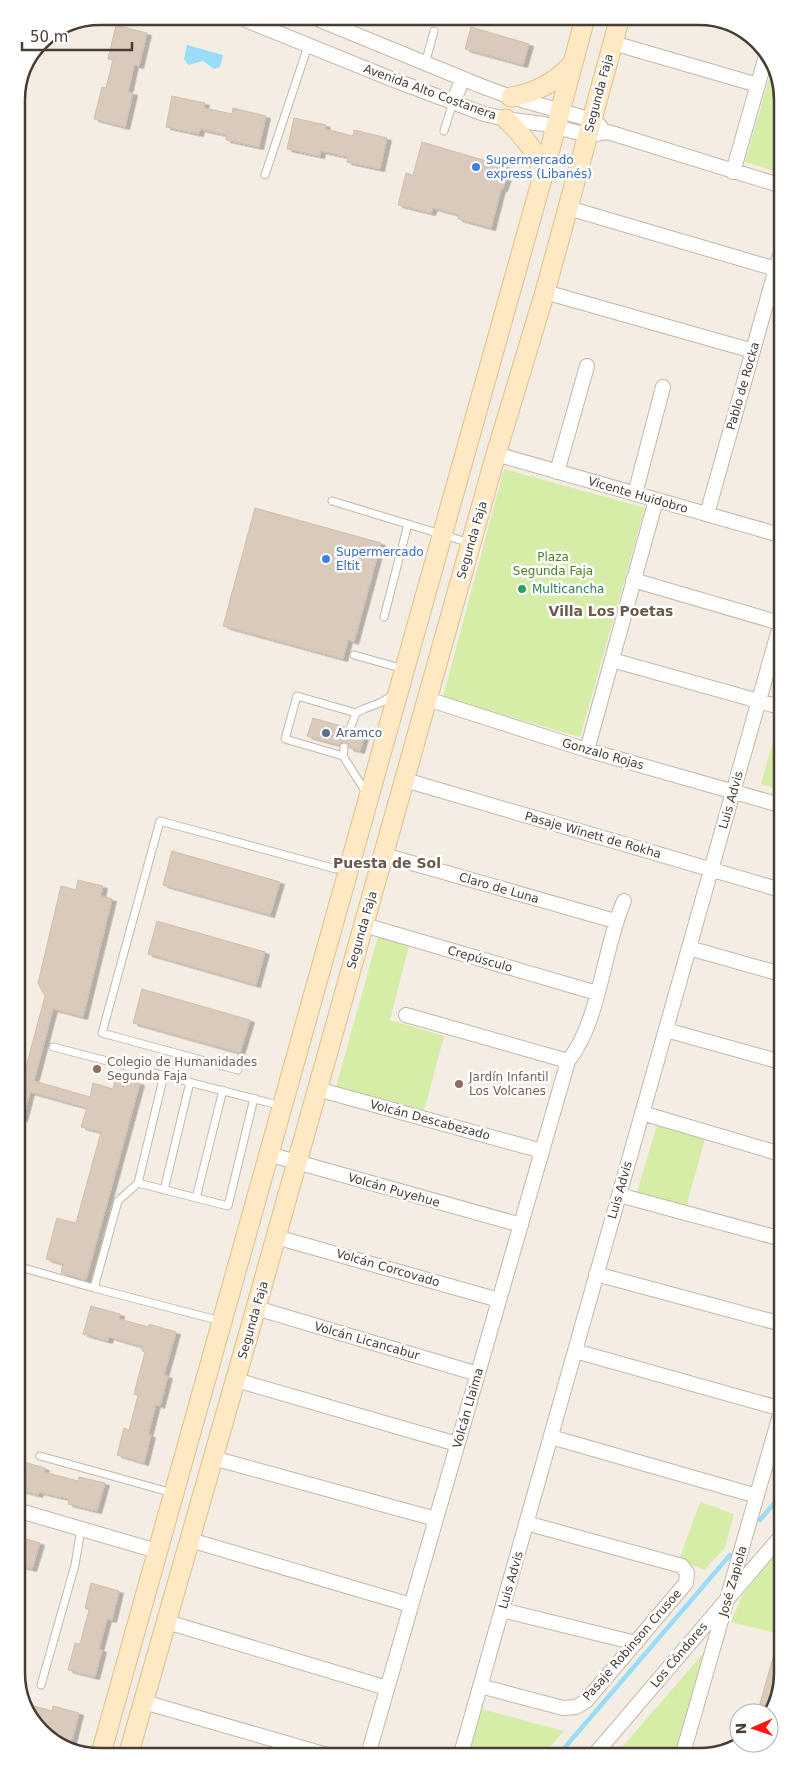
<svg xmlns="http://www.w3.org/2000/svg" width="799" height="1773" font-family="'DejaVu Sans',sans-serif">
	<defs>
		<filter id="shadow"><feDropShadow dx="4.5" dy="2.5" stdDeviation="0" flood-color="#0004"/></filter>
	</defs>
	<rect width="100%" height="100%" fill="#f4ede4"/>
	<path fill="#d6eda8" d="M773,65L778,73V172L745,162Z
		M504,469L645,508L580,737L443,697Z
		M780,717V790L761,784Z
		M378,936L409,946L390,1020L444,1036L424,1111L336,1087Z
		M657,1125L705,1139L686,1207L637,1192Z
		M700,1502L734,1514L725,1548L704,1570L679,1560Z
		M782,1545L783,1635L731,1622L742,1596Z
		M707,1649L676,1753H617Z
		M482,1709L564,1731L544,1753L468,1754Z"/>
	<path fill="#99ddf8" d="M187,45L223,55L220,67L214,69L203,61L188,65L184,59Z"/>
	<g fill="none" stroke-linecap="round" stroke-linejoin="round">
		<path stroke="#99ddf8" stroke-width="4.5" d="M760,1520L782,1494
			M560,1753L730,1555"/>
	</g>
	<path fill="#dacabb" stroke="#d3beab" filter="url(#shadow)" d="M116,25L147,33L139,66L134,65L128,92L133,93L125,127L94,119L102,87L106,88L113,60L108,59Z
		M471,27L529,44L523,65L465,49Z
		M172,96L205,103L204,108L232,114L233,108L266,116L259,147L226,140L227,135L200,129L199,134L166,127Z
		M294,118L326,125L325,129L353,136L354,130L387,138L380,169L347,162L348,157L321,151L320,156L287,149Z
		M422,142L510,168L503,189H501L491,228L458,219L459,215L433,208L431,213L398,205L406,173L413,175Z
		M255,508L381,543L354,642L348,640L343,659L223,626Z
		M313,718L345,727L346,732L349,734L353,733L355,730L365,733L360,751L349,748V744L345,742H341L339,745L307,736Z
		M172,851L280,882L270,915L163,885Z
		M78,880L103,886L101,896L112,899L83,1017L53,1009L34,1081L90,1097L93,1083L113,1089L116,1077L140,1083L86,1280L61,1273L63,1264L46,1259L57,1218L76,1223L101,1132L81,1127L87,1108L30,1092L23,1119H19V1069L25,1071L45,996L38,983L61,886L76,890Z
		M157,921L265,952L256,985L148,954Z
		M142,989L250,1020L240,1053L133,1023Z
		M91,1306L120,1314L119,1319L149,1327V1324L176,1332L164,1375L168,1376L160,1406L156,1404L148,1435H151L144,1463L117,1455L124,1428L129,1430L138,1395L134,1394L145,1352L142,1351L143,1347L109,1337L108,1341L83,1334Z
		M20,1461L45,1468L44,1472L78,1481L79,1477L105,1483L97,1511L68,1504L69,1499L39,1492L38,1495L20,1490Z
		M20,1537L40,1543L32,1569L20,1566Z
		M91,1583L119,1591L112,1620L107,1619L99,1649L102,1650L95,1677L68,1670L75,1643L80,1644L89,1610L85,1608Z
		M779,1637H783V1673L769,1713L758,1710Z
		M23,1703L52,1711L53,1706L79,1713L72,1741L45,1734Z"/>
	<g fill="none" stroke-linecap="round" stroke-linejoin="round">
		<g stroke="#c4b7a9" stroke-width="9">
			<path id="lane" d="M425,64L434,31
				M444,131L453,102
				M265,175L308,46
				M332,501L470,543
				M384,617L408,524
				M354,655L404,669
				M356,713L297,696L285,739L343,756L367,794
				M350,729L356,713L364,709L382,702L394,694
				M343,756L344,747
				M53,1047L282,1106
				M238,1070L102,1033L160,821L336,869
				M164,1075L138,1183L118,1201L94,1288L221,1321
				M138,1183L228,1206L254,1098
				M164,1190L190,1082
				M196,1198L223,1090
				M20,1267L94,1288
				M40,1456L173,1493
				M41,1685L75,1565L81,1529"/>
		</g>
		<g stroke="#c4b7a9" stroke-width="16">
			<path id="street" d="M320,20L481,86L511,97L592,120L600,126
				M248,21L394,80L484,114L506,119L543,124L588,135L608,132L779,185
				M613,43L758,85
				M453,102L463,79
				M733,172L766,56
				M568,208L776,269
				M545,292L753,351
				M496,454L780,535
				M557,472L587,366
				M635,494L663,387
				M707,514L779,258
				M633,580L780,623
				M612,660L780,707
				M427,699L587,750L780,805
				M587,750L656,500
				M405,780L781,890
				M384,855L615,921
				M364,925L597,993
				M689,948L781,974
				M406,1015L568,1061
				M666,1030L781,1062
				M317,1089L542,1151
				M642,1113L781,1154
				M268,1154L521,1225
				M619,1195L782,1239
				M276,1237L499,1300
				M596,1274L782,1324
				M256,1308L478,1374
				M575,1351L782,1409
				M236,1380L457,1444
				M551,1437L757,1496
				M213,1458L436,1519
				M20,1511L157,1551
				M190,1540L411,1605
				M502,1610L636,1643
				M167,1622L387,1688
				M480,1686L563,1708L576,1707L586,1701L686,1583L687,1573L682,1566L526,1523
				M144,1702L327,1755
				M596,1753L782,1535
				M683,1753L782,1408
				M461,1754L780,626
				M368,1755L568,1061C600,1022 603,949 624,901"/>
		</g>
		<g stroke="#dcc090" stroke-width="21">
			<path id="secondary" d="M511,97C536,93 555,83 572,64
				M506,119C522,136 541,153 542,178
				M128,1756L256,1308L496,454L545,292L620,17
				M100,1757L542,179L585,18"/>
		</g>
		<use href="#lane" stroke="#fff" stroke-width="7"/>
		<use href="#street" stroke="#fff" stroke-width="14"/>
		<use href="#secondary" stroke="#ffe9c3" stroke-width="19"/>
	</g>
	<g fill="#3f7fe0" stroke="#fff" stroke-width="2">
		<circle cx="476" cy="167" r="5"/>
		<circle cx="326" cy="559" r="5"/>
	</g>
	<circle fill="#2e9e5b" stroke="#fff" stroke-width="2" cx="522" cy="589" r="5"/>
	<circle fill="#5c6f8a" stroke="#fff" stroke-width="2" cx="326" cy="733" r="5"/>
	<g fill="#8d6e63" stroke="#fff" stroke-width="2">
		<circle cx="97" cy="1069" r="5"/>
		<circle cx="459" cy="1084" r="5"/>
	</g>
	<g text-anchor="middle" stroke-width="5" stroke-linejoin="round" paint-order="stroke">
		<g font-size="12" fill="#473d33" stroke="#fff">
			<text transform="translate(430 92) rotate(20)" y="4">Avenida Alto Costanera</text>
			<text transform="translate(599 93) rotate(-75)" y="4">Segunda Faja</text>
			<text transform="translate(743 386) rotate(-74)" y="4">Pablo de Rocka</text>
			<text transform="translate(638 495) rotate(16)" y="4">Vicente Huidobro</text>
			<text transform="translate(472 540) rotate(-74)" y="4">Segunda Faja</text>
			<text transform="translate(603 754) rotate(16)" y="4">Gonzalo Rojas</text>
			<text transform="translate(731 800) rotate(-74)" y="4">Luis Advis</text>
			<text transform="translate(593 835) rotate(16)" y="4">Pasaje Winett de Rokha</text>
			<text transform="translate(499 888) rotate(16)" y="4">Claro de Luna</text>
			<text transform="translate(362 930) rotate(-74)" y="4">Segunda Faja</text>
			<text transform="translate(480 959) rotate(16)" y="4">Crepúsculo</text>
			<text transform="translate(430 1120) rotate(15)" y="4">Volcán Descabezado</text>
			<text transform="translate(394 1190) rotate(16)" y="4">Volcán Puyehue</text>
			<text transform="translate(620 1190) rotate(-74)" y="4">Luis Advis</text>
			<text transform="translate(388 1268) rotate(16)" y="4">Volcán Corcovado</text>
			<text transform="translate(253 1320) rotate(-74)" y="4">Segunda Faja</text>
			<text transform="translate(367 1341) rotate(16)" y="4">Volcán Licancabur</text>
			<text transform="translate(468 1408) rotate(-74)" y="4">Volcán Llaima</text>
			<text transform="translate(511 1580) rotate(-74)" y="4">Luis Advis</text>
			<text transform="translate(733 1581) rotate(-74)" y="4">José Zapiola</text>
			<text transform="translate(632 1645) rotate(-49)" y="4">Pasaje Robinson Crusoe</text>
			<text transform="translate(679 1655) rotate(-50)" y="4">Los Cóndores</text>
		</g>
		<g font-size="12" fill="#366cbe" stroke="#fff" text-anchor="start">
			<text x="486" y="164">Supermercado<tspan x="486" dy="14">express (Libanés)</tspan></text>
			<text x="336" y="556">Supermercado<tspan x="336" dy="14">Eltit</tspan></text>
		</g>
		<g font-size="12" fill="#4f7f20" stroke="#fff">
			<text x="553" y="561">Plaza<tspan x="553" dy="14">Segunda Faja</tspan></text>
		</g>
		<g font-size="12" fill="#27864d" stroke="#fff" text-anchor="start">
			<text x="532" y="593">Multicancha</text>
		</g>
		<g font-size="12" fill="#4e5e75" stroke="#fff" text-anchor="start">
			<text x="336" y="737">Aramco</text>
		</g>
		<g font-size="12" fill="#785e54" stroke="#fff" text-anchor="start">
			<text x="107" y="1066">Colegio de Humanidades<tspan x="107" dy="14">Segunda Faja</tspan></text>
			<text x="469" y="1081">Jardín Infantil<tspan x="469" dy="14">Los Volcanes</tspan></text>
		</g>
		<g font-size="14" font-weight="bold" fill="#6b5949" stroke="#fff">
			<text x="611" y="616">Villa Los Poetas</text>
			<text x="387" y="868">Puesta de Sol</text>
		</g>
	</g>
	<path d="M0 0H799V1773H0ZM100 25H699A75 75 0 0 1 774 100V1673A75 75 0 0 1 699 1748H100A75 75 0 0 1 25 1673V100A75 75 0 0 1 100 25Z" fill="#fff" fill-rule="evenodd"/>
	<path fill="none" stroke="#473d33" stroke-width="2.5" d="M100 25H699A75 75 0 0 1 774 100V1673A75 75 0 0 1 699 1748H100A75 75 0 0 1 25 1673V100A75 75 0 0 1 100 25Z"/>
	<g transform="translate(754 1728) rotate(268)"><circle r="24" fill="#ffffff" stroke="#b5b1ad"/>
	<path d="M0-4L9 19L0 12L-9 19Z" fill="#ff1710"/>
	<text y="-8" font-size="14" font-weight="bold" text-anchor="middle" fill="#473d33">N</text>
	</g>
	<path d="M22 42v8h110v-8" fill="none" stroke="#473d33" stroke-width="2.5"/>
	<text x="30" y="42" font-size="15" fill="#473d33" stroke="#ffffff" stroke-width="4" paint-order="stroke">50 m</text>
</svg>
